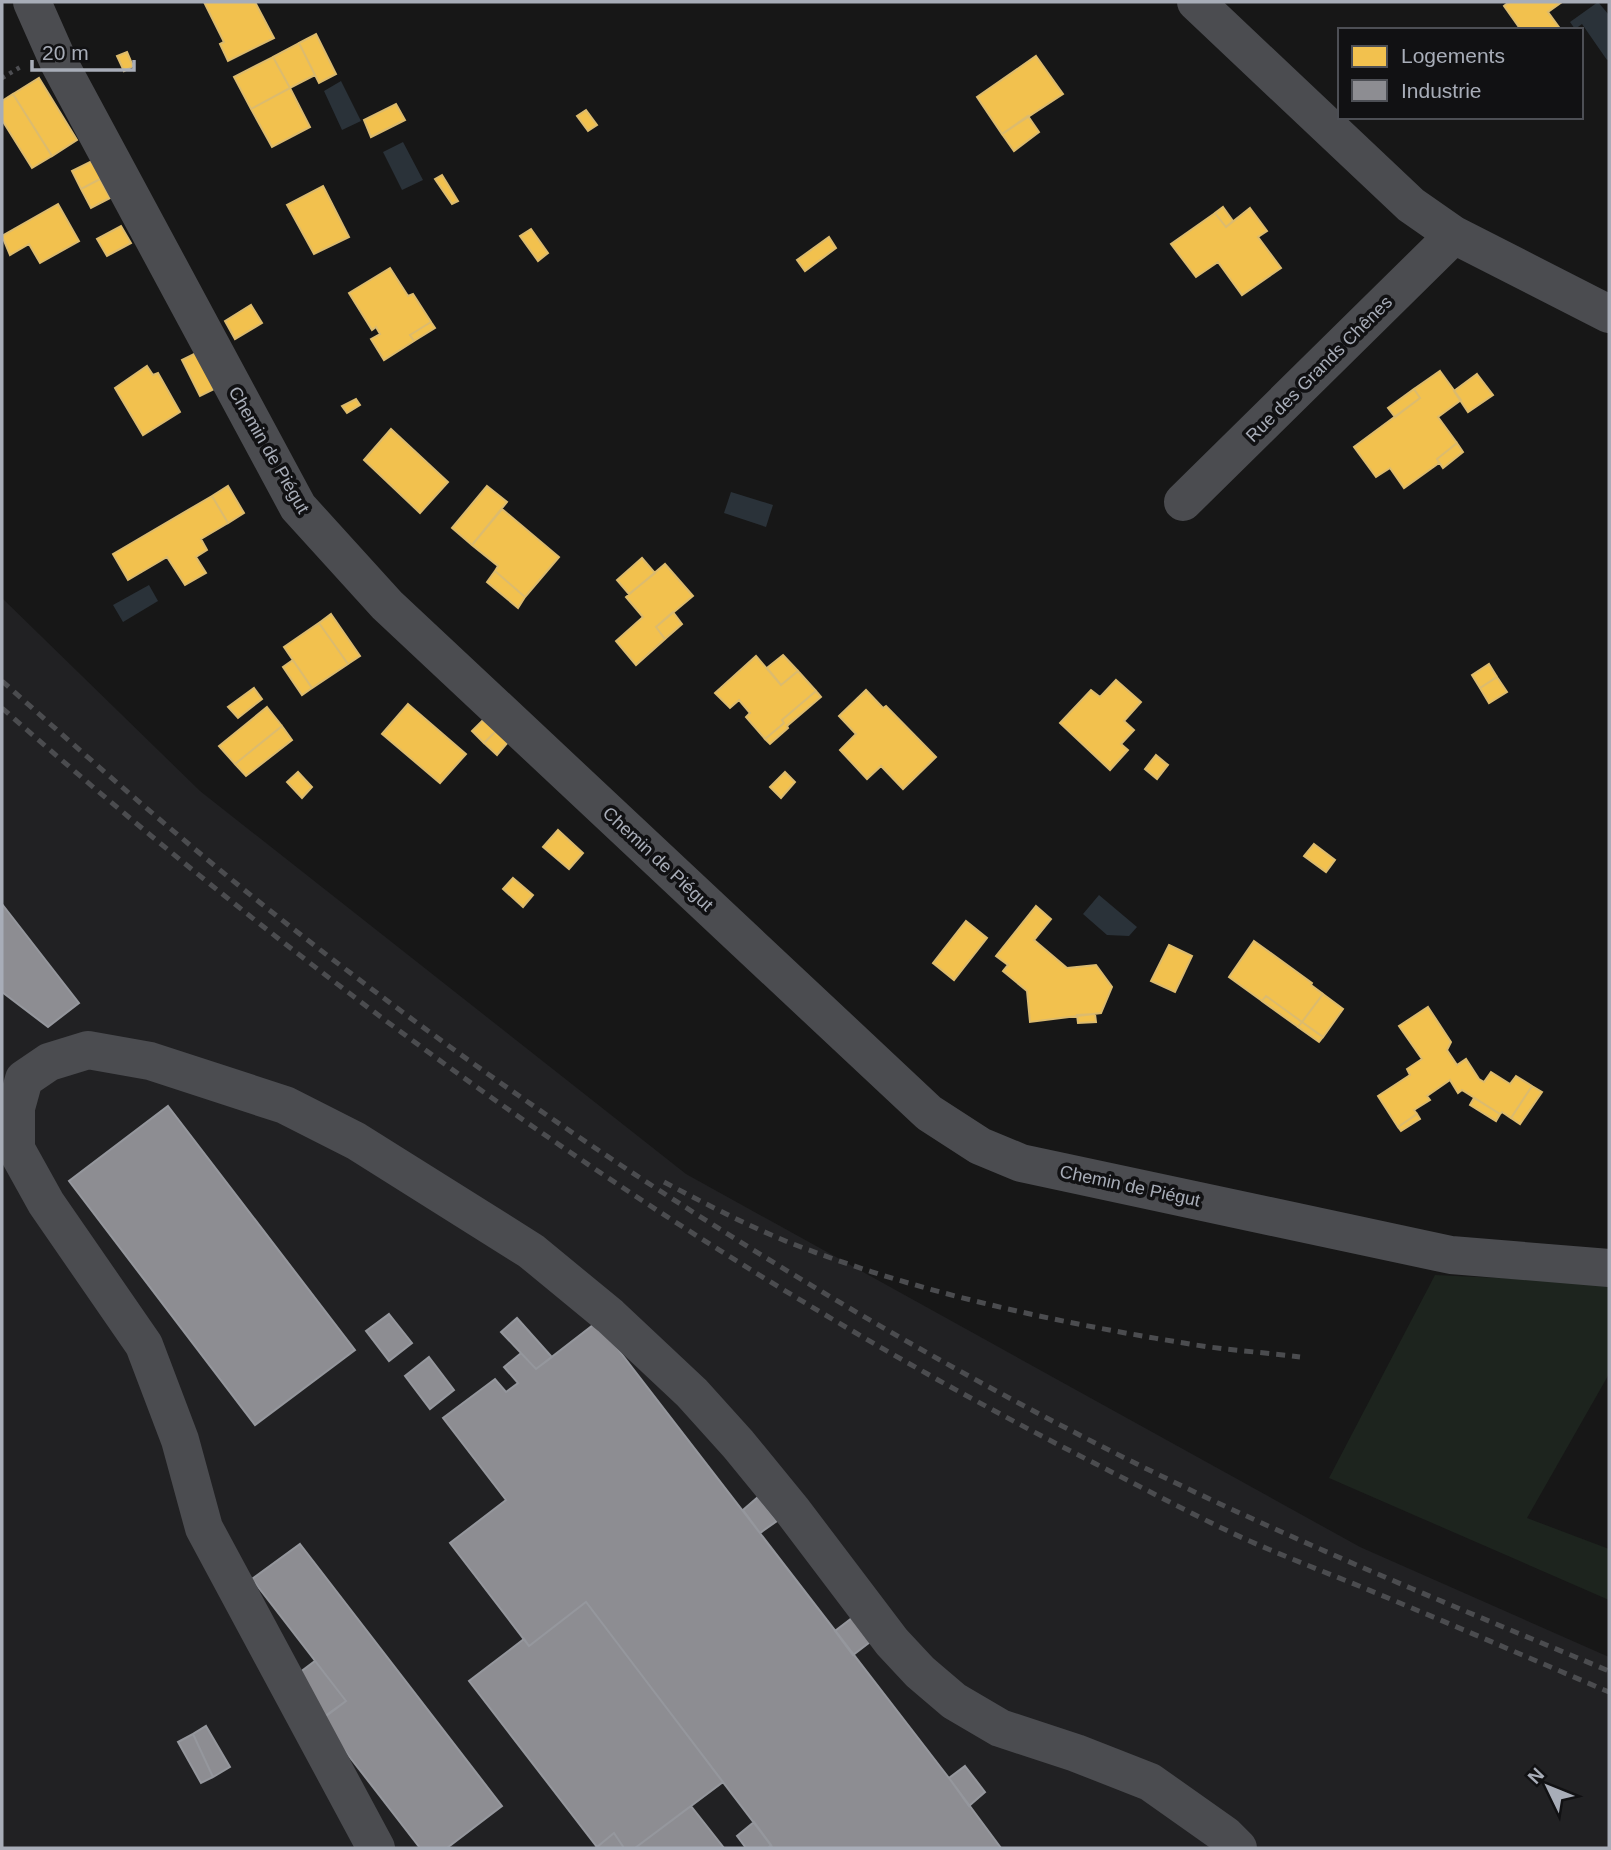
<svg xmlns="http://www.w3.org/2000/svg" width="1611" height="1850" font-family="Helvetica,sans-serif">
	<rect width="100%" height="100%" fill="#171717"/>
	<path fill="#212123" d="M2,598L200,791L686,1174L1360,1547L1609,1657V1848H2Z"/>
	<path fill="#1d241e" d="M1435,1275L1609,1283V1374L1527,1518L1609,1549V1600L1329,1478Z"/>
	<path fill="#2a3239" d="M1598,2L1609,15V59L1607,60L1582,24L1575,29L1570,22Z
		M341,81L361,121L342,130L324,91Z
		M403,142L423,180L402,190L383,152Z
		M731,492L773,505L766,527L724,513Z
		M149,585L158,601L123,622L113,605Z
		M1099,895L1137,927L1129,936L1107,935L1083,914Z"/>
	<path fill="#f2c14e" stroke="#dcbb6e" stroke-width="2" d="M204,2H255L274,38L228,61L220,44L224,42Z
		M1509,2H1562L1548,12L1561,30H1521L1504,6Z
		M316,34L336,74L319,83L299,43Z
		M299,43L315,75L290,88L273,57Z
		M127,52L133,66L124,71L117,56Z
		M1036,56L1063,94L1002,134L977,97Z
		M273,57L290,88L251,109L234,77Z
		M39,78L77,140L52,156L13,94Z
		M290,88L310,127L272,147L251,109Z
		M13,94L52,156L32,168L2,120V101Z
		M396,104L405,120L371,137L364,120Z
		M586,110L597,125L588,131L577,116Z
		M1028,116L1039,132L1014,151L1002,134Z
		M92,161L102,178L81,189L72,171Z
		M442,175L458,201L452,204L435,179Z
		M100,179L110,198L91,208L81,189Z
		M323,186L349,237L314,254L287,205Z
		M58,204L79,241L40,263L29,244L10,255L2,236Z
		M1223,207L1233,221L1226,227L1215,213Z
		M1250,208L1267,231L1258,237L1281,268L1242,295L1218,262L1196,277L1171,244L1215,213L1226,227Z
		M121,226L131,243L107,256L97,239Z
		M531,229L548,253L538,261L520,236Z
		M829,237L836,248L805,271L797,260Z
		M390,268L408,296L413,294L431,322L410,335L414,341L384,360L371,339L380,334L376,327L372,330L349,293Z
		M251,305L262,323L235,339L225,321Z
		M431,322L435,328L414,341L410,335Z
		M196,353L214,389L200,396L182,360Z
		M147,366L153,375L158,373L180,412L143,435L115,388Z
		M1440,371L1461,400L1438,417L1457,443L1437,459L1439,463L1404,488L1390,468L1376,477L1354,447L1420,398L1414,389Z
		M1477,374L1493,395L1468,412L1454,391Z
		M1414,389L1420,398L1395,417L1388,408Z
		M356,399L360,405L347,413L342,406Z
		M391,429L448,482L420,513L364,460Z
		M1457,443L1463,452L1443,468L1437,459Z
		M228,486L244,513L228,523L212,496Z
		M487,486L507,502L472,545L452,528Z
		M212,496L228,523L201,539L207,550L196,557L206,573L185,585L167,557L128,580L113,554Z
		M502,509L559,557L525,597L495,571L498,566L472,545Z
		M642,558L655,573L629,594L617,580Z
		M665,564L693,596L656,627L665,639L636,665L616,641L643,617L626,597Z
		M495,571L525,597L518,608L487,582Z
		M673,612L682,624L665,639L656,627Z
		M331,614L360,656L348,664L319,623Z
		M319,623L348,664L312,688L284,647Z
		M783,655L798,671L781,685L767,668Z
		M756,656L781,685L798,671L816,691L782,720L784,723L765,739L746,717L750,713L739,700L730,708L715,693Z
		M293,660L312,688L302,695L283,667Z
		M1489,664L1497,677L1480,688L1472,675Z
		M1497,677L1507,692L1489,703L1480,688Z
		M1116,680L1141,702L1124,721L1134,730L1121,744L1128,750L1110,770L1060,723L1091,690L1100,697Z
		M254,688L262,699L238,718L228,707Z
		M866,690L883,708L886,706L936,757L903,789L881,766L867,779L840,750L856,734L839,716Z
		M816,691L821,697L787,726L788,728L770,744L765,739L784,723L782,720Z
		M408,704L466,754L440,783L382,734Z
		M267,707L282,726L235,764L219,746Z
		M483,720L496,731L484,743L472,731Z
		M282,726L292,740L246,776L235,764Z
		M496,731L508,742L497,755L484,743Z
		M1156,755L1168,765L1157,779L1145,769Z
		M298,772L312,787L302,798L287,782Z
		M785,772L795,782L781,798L770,787Z
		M558,830L583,853L569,869L543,847Z
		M1314,844L1335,860L1326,872L1304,856Z
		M513,878L533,895L523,907L503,889Z
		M1036,906L1051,919L1034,940L1067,968L1096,965L1112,987L1101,1013L1030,1022L1027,991L1003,971L1008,965L996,956Z
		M966,921L987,938L954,980L933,963Z
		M1254,941L1312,983L1311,985L1323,994L1302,1022L1266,996L1262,1001L1229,977Z
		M1169,945L1192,956L1175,992L1151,981Z
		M1323,994L1343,1009L1323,1037L1302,1022Z
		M1266,996L1302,1022L1298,1027L1262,1001Z
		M1428,1007L1451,1042L1447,1050L1457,1065L1466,1059L1479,1079L1484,1082L1491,1072L1510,1084L1516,1076L1532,1086L1511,1118L1502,1112L1500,1114L1462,1090L1458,1093L1450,1080L1427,1096L1430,1100L1414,1110L1417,1114L1398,1127L1378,1096L1410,1075L1407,1069L1422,1059L1399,1026Z
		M1095,1014L1096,1022L1078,1023L1077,1015Z
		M1302,1022L1323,1037L1319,1042L1298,1027Z
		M1532,1086L1542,1092L1520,1124L1511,1118Z
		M1474,1098L1500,1114L1496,1121L1470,1105Z
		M1417,1114L1420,1119L1401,1131L1398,1127Z"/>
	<path fill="#8d8d92" stroke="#95979d" stroke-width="2" d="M2,904L79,1003L48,1027L2,992Z
		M168,1106L355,1350L255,1425L69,1181Z
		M389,1314L412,1343L389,1361L366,1331Z
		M517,1318L552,1357L536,1369L501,1332Z
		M597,1322L949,1778L1001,1848H773L586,1602L529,1646L450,1543L506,1500L443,1418L495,1379L506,1392L518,1383L504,1367L521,1353L536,1369Z
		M429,1357L454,1390L430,1409L405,1376Z
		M758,1497L777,1521L760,1533L743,1510Z
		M300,1544L502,1806L447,1848H420L321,1720L346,1701L252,1579Z
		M586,1602L723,1782L635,1848H624L614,1833L597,1847L469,1681L524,1639L529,1646Z
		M852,1618L870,1642L853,1655L835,1631Z
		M315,1661L346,1701L325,1716L295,1676Z
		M206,1726L230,1767L213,1777L193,1734Z
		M193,1734L213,1777L201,1783L178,1742Z
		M965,1766L985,1792L969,1806L949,1778Z
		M691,1806L724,1848H635Z
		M754,1822L771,1845L768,1848H746L737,1836Z
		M614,1833L624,1848H595L597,1847Z"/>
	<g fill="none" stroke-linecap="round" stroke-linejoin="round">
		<path stroke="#4d4e52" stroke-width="4.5" stroke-dasharray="3.5 5" stroke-linecap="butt" d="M2,78L22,66"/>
		<path stroke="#4b4c50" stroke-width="38" d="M32,2L59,63L298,507L387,605L929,1113L980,1146L1021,1163L1451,1255L1609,1268
			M1196,2L1411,205L1454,235L1609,314
			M1183,502L1454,235
			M376,1848L204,1528L180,1440L144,1345L46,1203L16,1149V1108L24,1079L49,1062L88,1050L150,1061L285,1105L356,1141L531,1251L610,1316L692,1393L738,1444L792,1510L892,1642L920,1672L954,1701L1000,1728L1076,1753L1150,1782L1225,1835L1238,1848"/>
		<path stroke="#4b4c4f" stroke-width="5" stroke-dasharray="9 7" stroke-linecap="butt" d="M2,681C87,757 173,833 263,905C522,1111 808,1297 1103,1447C1268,1531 1439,1600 1609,1671
			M2,708C337,1004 696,1261 1096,1464C1141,1487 1186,1511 1232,1533C1275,1553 1320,1570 1364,1588C1446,1622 1527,1657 1609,1692
			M664,1182C704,1203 746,1225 788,1242C915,1292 1049,1321 1184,1343C1222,1350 1262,1352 1300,1357"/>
	</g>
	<g text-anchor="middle" stroke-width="7" stroke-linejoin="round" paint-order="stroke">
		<g font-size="18" fill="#a8adb8" stroke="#111113">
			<text transform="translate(1319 369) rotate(-45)" y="6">Rue des Grands Chênes</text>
			<text transform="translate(269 450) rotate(60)" y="6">Chemin de Piégut</text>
			<text transform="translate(658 859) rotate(43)" y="6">Chemin de Piégut</text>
			<text transform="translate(1130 1186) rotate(12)" y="6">Chemin de Piégut</text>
		</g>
	</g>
	<rect width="1611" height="1850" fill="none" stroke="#a8adb8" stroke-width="7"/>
	<rect x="1338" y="28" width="245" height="91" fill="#111113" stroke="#4d4f55" stroke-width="2"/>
	<rect x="1352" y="46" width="35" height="21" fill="#f2c14e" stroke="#4d4f55" stroke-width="2"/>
	<text x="1401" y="63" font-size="21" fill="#a8adb8">Logements</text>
	<rect x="1352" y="80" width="35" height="21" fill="#8d8d92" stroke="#4d4f55" stroke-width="2"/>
	<text x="1401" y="98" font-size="21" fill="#a8adb8">Industrie</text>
	<g transform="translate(1548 1787) rotate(313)" stroke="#111113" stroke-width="5" paint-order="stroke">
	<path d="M0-5L12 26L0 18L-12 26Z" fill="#a8adb8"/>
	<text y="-10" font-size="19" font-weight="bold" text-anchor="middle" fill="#a8adb8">N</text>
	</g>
	<path d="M32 60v10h102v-10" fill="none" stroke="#a8adb8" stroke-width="3.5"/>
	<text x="42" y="60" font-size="21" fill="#a8adb8" stroke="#111113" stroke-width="5" paint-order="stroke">20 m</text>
</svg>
